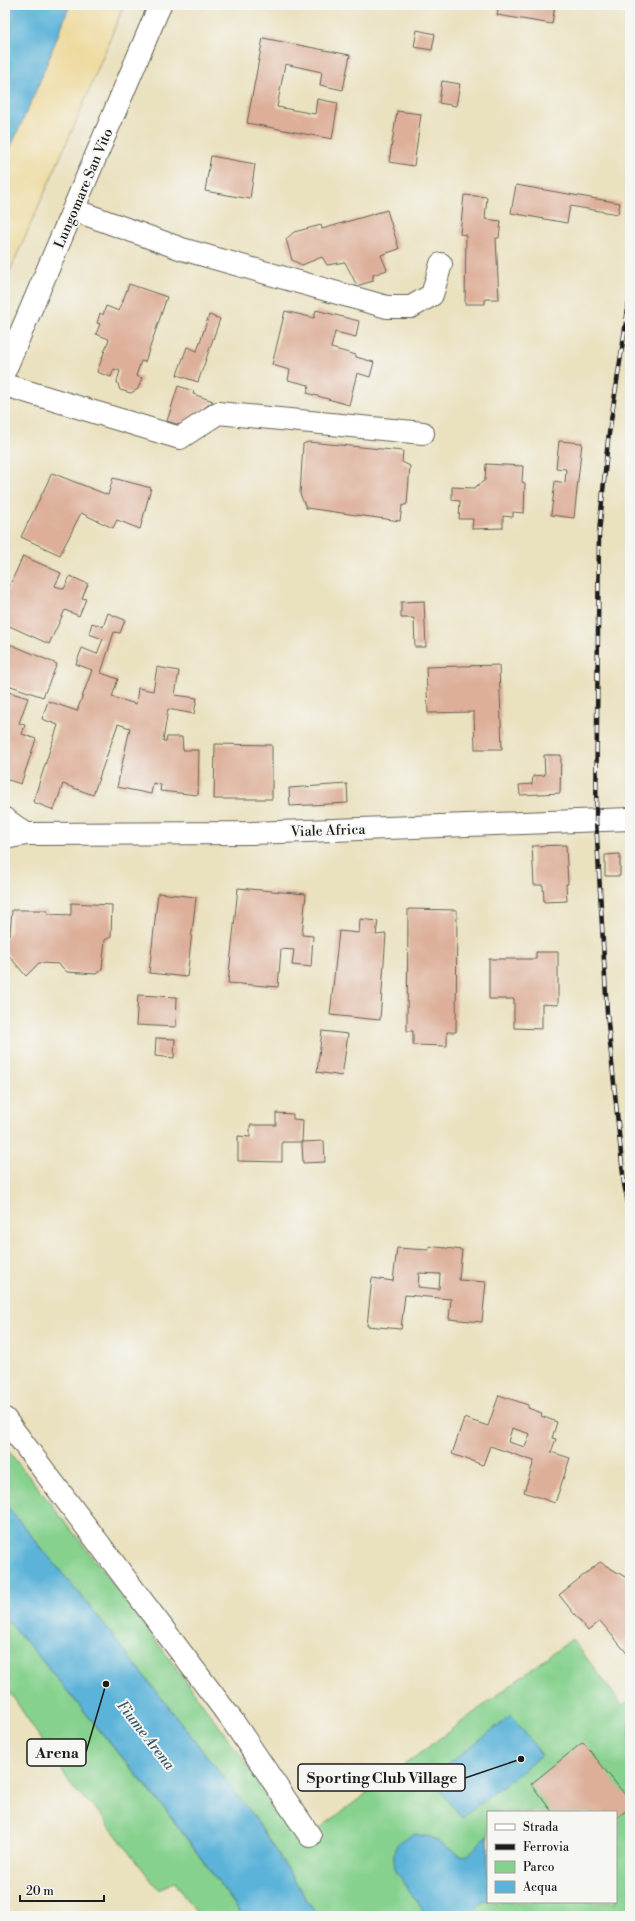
<svg xmlns="http://www.w3.org/2000/svg" width="635" height="1921" font-family="'Libre Bodoni',serif">
	<rect width="100%" height="100%" fill="#f6f6f2"/>
	<filter id="ink" filterUnits="userSpaceOnUse"><feTurbulence type="fractalNoise" baseFrequency=".025" numOctaves="2"/><feDisplacementMap in="SourceGraphic" scale="8" xChannelSelector="R" yChannelSelector="G"/><feConvolveMatrix kernelMatrix="1 2 1 2 8 2 1 2 1" color-interpolation-filters="sRGB"/></filter>
	<filter id="wash" filterUnits="userSpaceOnUse"><feTurbulence type="fractalNoise" baseFrequency=".012" numOctaves="4" result="noise"/><feDisplacementMap in="SourceGraphic" scale="16" xChannelSelector="R" yChannelSelector="G"/><feGaussianBlur stdDeviation="0.9" result="paint"/><feColorMatrix in="noise" values="0 0 0 0 0 0 0 0 0 0 0 0 0 0 0 0 0 1.4 0 .05"/><feComposite in="paint" operator="in"/></filter>
	<g filter="url(#wash)">
		<rect width="100%" height="100%" fill="#eae1bf"/>
		<path fill="#86d18e" stroke="#517655" fill-rule="evenodd" d="M5,1447C109,1574 206,1708 303,1841L572,1639L623,1706L630,1701V1916H317L253,1815L91,1608L5,1504ZM488,1812H616V1902H488Z
			M5,1618L35,1652L167,1812L243,1916H198L175,1882L158,1889L95,1808L74,1789L5,1685Z"/>
		<path fill="#eeda9e" stroke="#857b5d" d="M70,5H124L79,115L5,282V160Z"/>
		<path fill="#5cb3d9" stroke="#3c687a" d="M5,5H70L35,93L5,160Z
			M5,1504L91,1608L253,1815L317,1916H243L167,1811L35,1652L5,1618Z
			M511,1715L542,1755L462,1818L431,1778Z
			M414,1834L431,1837L461,1856C473,1856 478,1840 488,1836V1901C479,1901 477,1909 472,1916H427L396,1871C391,1850 394,1843 414,1834Z"/>
		<g id="blocks">
			<path fill="#ddaf98" fill-rule="evenodd" d="M499,5H555L552,24L497,15Z
				M417,30L435,34L432,50L414,47Z
				M263,38L350,55L343,90L320,85L322,72L285,64L277,107L315,114L317,99L338,103L332,139L247,123Z
				M442,81L460,84L456,106L439,103Z
				M397,111L421,114L414,166L389,162Z
				M211,156L255,164L250,199L205,191Z
				M516,185L620,203L618,214L570,206L567,223L511,213Z
				M464,195L487,197L485,219L501,221L499,238H496L499,299H485V304H465L466,235L460,234Z
				M387,210L399,249L381,255L387,270L373,275V281L360,285L355,282L345,262L327,265L322,257L302,265L292,260L286,239L294,232L321,225L322,229Z
				M129,284L167,297L145,362L141,361L136,376L142,378L138,389L131,393L120,390L117,381L120,371L114,369L111,377L97,372L109,339L96,334L100,324L97,323L100,313L103,315L106,306L119,311Z
				M316,310L359,321L356,337L335,332L331,348L356,355V357L374,362L370,377L357,373L349,405L307,393L309,385L288,380L290,370L272,365L285,311L314,318Z
				M209,315L220,319L198,382L177,375L187,347L197,351Z
				M178,386L194,391L193,394L213,401L182,426L167,421Z
				M559,441L582,443L574,518L551,515L555,481L565,483L566,469L556,468Z
				M308,442L403,451L402,462L410,466L407,504L402,506L400,521L306,508L300,494L303,444Z
				M486,464L523,466L522,482L525,483L524,513L513,512V517L503,516V528L472,529L473,519H459L460,501L452,500V487L474,488L485,480Z
				M52,473L108,495L113,478L151,488L140,529L117,520L113,528L81,513L60,555L21,537Z
				M23,556L61,573L55,586L64,589L70,576L88,584L82,598L86,599L79,616L65,610L49,644L5,624L7,616L5,615V596Z
				M424,601L426,647H415L414,618H401V602Z
				M108,613L125,620L120,633L114,632L101,673L118,679L112,697L136,704L138,688L153,691L157,667L179,671L175,695L197,698L194,714L168,709L163,741H166L167,737H182L183,750H199L198,795L160,791L161,785L153,783L151,794L117,787L130,728L118,724L93,795L63,784L54,810L33,802L58,725L42,719L48,701L77,711L92,670L76,664L82,648L97,654L103,639L89,634L92,623L103,627Z
				M5,642L57,664L43,697L5,684Z
				M499,665L502,749H475L474,712L428,713L426,667Z
				M5,691L28,698L19,723L25,725L22,734L36,739L21,784L5,779Z
				M215,744L272,745V799H214Z
				M544,755H561L560,793L520,795L519,785L532,784L533,776L545,775Z
				M347,784L348,803L290,806L289,788Z
				M566,845L568,884H566L567,901L544,902L543,885H534L532,846Z
				M620,854V876H605V855Z
				M238,888L306,894L302,935L313,936L311,967L292,965L294,950L281,949L278,987L228,983Z
				M158,893L196,897L187,977L149,973Z
				M71,903L112,905L111,937L105,940L102,969L96,974L67,972L59,964L39,963L26,976L5,951V939L10,933L12,910H47L48,914L71,915Z
				M408,909L457,910L456,1032H447V1046L413,1045V1031H407Z
				M360,919L378,921L376,935L386,934L380,1020L330,1015L339,931L359,933Z
				M536,952H558V1005L542,1004V1029L514,1028V999H489V959H536Z
				M138,995L177,997L176,1027L136,1025Z
				M322,1031L348,1034L342,1076L317,1072Z
				M156,1038L175,1039L174,1058L155,1056Z
				M276,1113L293,1114V1119L303,1120L302,1142H282V1162L238,1161V1136L250,1137V1125H276Z
				M324,1141L325,1162L303,1163L302,1142Z
				M429,1246L462,1250L459,1280L486,1282L482,1322L449,1319L451,1299L405,1295L401,1329L367,1326L372,1278L393,1281L397,1248L429,1250ZM419,1273L440,1274L439,1289L418,1287Z
				M499,1395L528,1405V1408L542,1413L541,1416L557,1422L552,1438L556,1439L551,1452L570,1458L555,1503L524,1492L534,1461L490,1446L483,1465L452,1454L464,1418L488,1426ZM512,1428L530,1434L525,1447L508,1442Z
				M600,1562L630,1580V1657L600,1621L588,1631L559,1595Z
				M583,1742L630,1801V1807L616,1819V1812H552L531,1784Z"/>
		</g>
	</g>
	<g filter="url(#ink)">
		<use href="#blocks" fill-opacity="0" stroke="#646155" stroke-width="1"/>
		<g fill="none" stroke-linecap="round" stroke-linejoin="round">
			<g stroke="#646155" stroke-width="24">
				<path id="street" d="M74,210L182,249L387,307H411L432,295L441,264
					M5,385L180,438L218,413L423,433
					M5,1419L232,1720L310,1836"/>
			</g>
			<g stroke="#646155" stroke-width="24">
				<path id="secondary" d="M5,370L160,5
					M5,819L26,834
					M5,838L26,834L252,833L630,819"/>
			</g>
			<use href="#street" stroke="#fff" stroke-width="22"/>
			<use href="#secondary" stroke="#fff" stroke-width="22"/>
			<g stroke="#1c1c1c" stroke-width="4.5">
				<path id="rail" d="M630,296L608,440L599,533L596,820L607,1013L624,1184L630,1212"/>
			</g>
			<use href="#rail" stroke="#f6f6f2" stroke-width="3" stroke-dasharray="9" stroke-linecap="butt"/>
		</g>
	</g>
	<g text-anchor="middle" stroke-width="4" stroke-linejoin="round" paint-order="stroke">
		<g font-size="14" fill="#1c1c1c" stroke="#f6f6f2">
			<text transform="translate(83 188) rotate(-67)" y="5">Lungomare San Vito</text>
			<text transform="translate(328 830) rotate(-2)" y="5">Viale Africa</text>
		</g>
		<g font-size="15" font-style="italic" fill="#365868" stroke="#f6f6f2">
			<text transform="translate(146 1735) rotate(52)" y="5">Fiume Arena</text>
		</g>
	</g>
	<path fill="none" stroke="#1c1c1c" stroke-width="1.5" d="M106 1684L86 1752M521 1759L465 1778"/>
	<g fill="#1c1c1c" stroke="#f6f6f2" stroke-width="1.5">
		<circle cx="106" cy="1684" r="4"/>
		<circle cx="521" cy="1759" r="4"/>
	</g>
	<g fill="#f6f6f2" stroke="#1c1c1c" stroke-width="1.5">
		<rect x="27" y="1739" width="59" height="27" rx="4"/>
		<rect x="298" y="1764" width="167" height="27" rx="4"/>
	</g>
	<g font-size="15" text-anchor="middle" font-weight="bold" fill="#1c1c1c">
		<text x="57" y="1758">Arena</text>
		<text x="382" y="1783">Sporting Club Village</text>
	</g>
	<rect width="635" height="1921" fill="none" stroke="#f6f6f2" stroke-width="20"/>
	<rect x="487" y="1811" width="130" height="92" fill="#f6f6f2" stroke="#9f9f9c"/>
	<rect x="495" y="1824" width="20" height="6" fill="#ffffff" stroke="#9f9f9c"/>
	<text x="523" y="1831" font-size="12" fill="#1c1c1c">Strada</text>
	<rect x="495" y="1844" width="20" height="6" fill="#1c1c1c" stroke="#9f9f9c"/>
	<text x="523" y="1851" font-size="12" fill="#1c1c1c">Ferrovia</text>
	<rect x="495" y="1861" width="20" height="12" fill="#86d18e" stroke="#9f9f9c"/>
	<text x="523" y="1871" font-size="12" fill="#1c1c1c">Parco</text>
	<rect x="495" y="1881" width="20" height="12" fill="#5cb3d9" stroke="#9f9f9c"/>
	<text x="523" y="1891" font-size="12" fill="#1c1c1c">Acqua</text>
	<path d="M20 1895v6h84v-6" fill="none" stroke="#1c1c1c" stroke-width="2"/>
	<text x="26" y="1895" font-size="12" fill="#1c1c1c" stroke="#f6f6f2" stroke-width="3" paint-order="stroke">20 m</text>
</svg>
